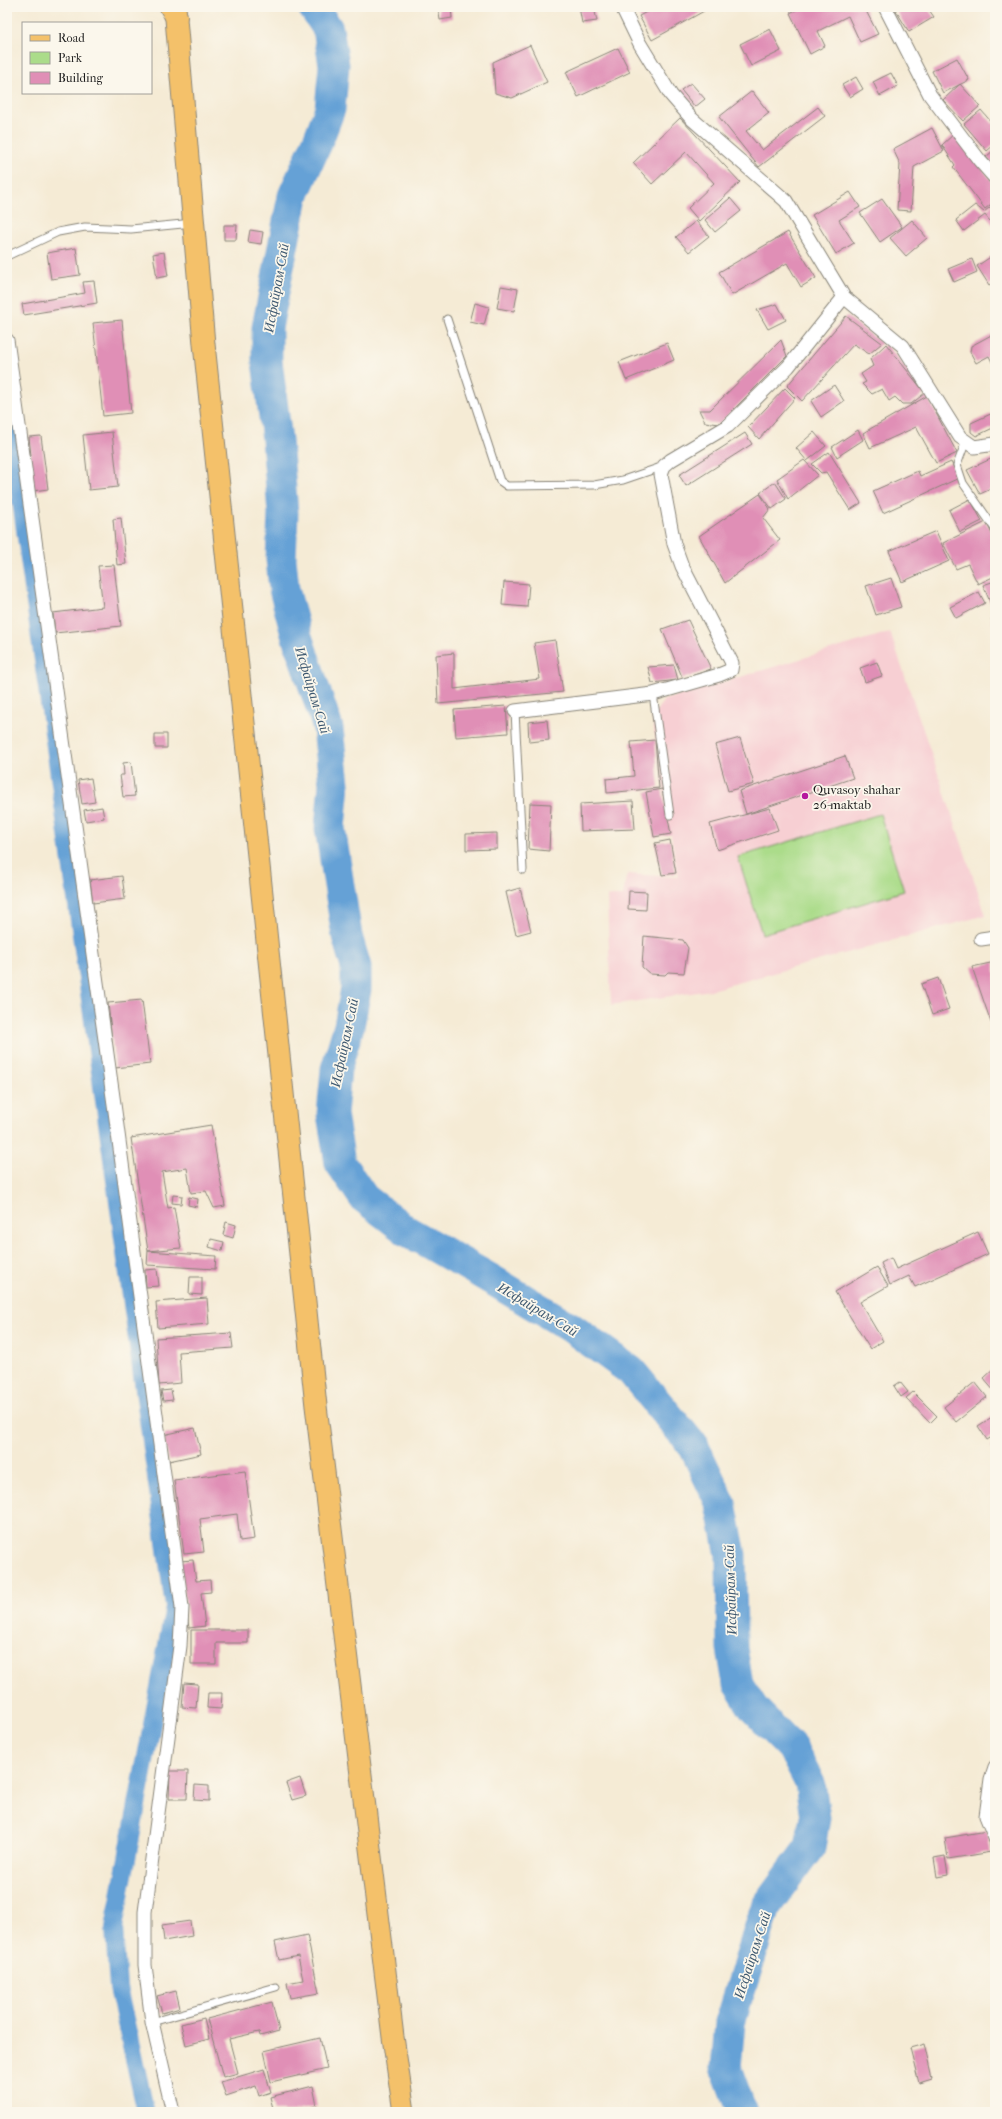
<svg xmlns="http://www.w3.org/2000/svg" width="1002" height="2119" font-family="'IM FELL French Canon',serif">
	<rect width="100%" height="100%" fill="#fbf7ec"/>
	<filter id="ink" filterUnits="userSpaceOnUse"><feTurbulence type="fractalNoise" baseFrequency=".025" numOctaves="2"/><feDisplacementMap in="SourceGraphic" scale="8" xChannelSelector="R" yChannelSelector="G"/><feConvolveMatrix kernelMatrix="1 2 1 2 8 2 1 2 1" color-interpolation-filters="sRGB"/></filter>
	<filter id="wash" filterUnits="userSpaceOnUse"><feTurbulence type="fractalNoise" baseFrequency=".012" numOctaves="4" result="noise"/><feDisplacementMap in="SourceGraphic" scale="16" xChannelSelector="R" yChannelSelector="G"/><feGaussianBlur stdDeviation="0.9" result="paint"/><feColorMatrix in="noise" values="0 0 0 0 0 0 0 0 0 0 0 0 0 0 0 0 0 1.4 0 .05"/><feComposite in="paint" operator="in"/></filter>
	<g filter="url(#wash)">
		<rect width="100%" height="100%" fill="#f5ebd5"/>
		<path fill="#f7cfd3" d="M890,632L986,915L711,990L611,1005L607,896H623L627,874L678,877L652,717L664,700Z"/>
		<path fill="#abdc8a" stroke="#647c53" d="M880,814L904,891L762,934L738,857Z"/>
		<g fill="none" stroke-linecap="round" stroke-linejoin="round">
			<path stroke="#65a1d6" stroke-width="18" d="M7,400L174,1607L114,1928L118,1988L146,2112"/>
			<path stroke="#65a1d6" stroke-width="31" d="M313,7L328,29L334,65L330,109L317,143L293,196L267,328V361L277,440L283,513L281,559L284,589L296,634L328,728L334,784L330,828L347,936L356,967V989L349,1026L336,1069L332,1114L340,1163L364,1198L407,1231L494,1281L570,1327L631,1371L694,1447L721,1504L731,1555L732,1648L738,1684L754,1709L792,1748L810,1783L815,1818L810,1847L766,1907L730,2023L726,2068L742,2112"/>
		</g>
		<g id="blocks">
			<path fill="#e08fb6" d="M438,7H451L452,18L440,20Z
				M579,7H594L597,21L582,23Z
				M656,7H702L704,11L652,40L639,16Z
				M802,7H864L878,34L860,42L848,16L818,31L825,46L810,54L790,13Z
				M898,7H927L934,17L909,32L895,9Z
				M770,29L781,51L751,66L740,44Z
				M530,45L547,82L512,98L495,93L493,62Z
				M618,48L630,72L578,97L566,72Z
				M957,58L969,80L943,93L932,71Z
				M891,73L898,86L880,96L873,82Z
				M856,77L863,89L850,97L842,85Z
				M691,83L705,99L695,107L681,90Z
				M960,84L980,106L963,121L943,100Z
				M752,91L769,113L746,131L762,150L818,107L825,116L759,167L719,117Z
				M981,110L993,124L995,122V144L987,151L964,124Z
				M680,118L740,182L699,221L688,208L714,183L686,152L652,184L633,163Z
				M932,128L944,151L914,167L911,211L897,210L900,164L893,149Z
				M955,133L995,185V201L985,209L953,167L955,165L942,145Z
				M995,149V167L986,157Z
				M850,192L860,207L839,220L854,243L836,254L812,215Z
				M730,198L741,211L715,232L705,220Z
				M882,199L902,227L880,242L860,213Z
				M995,203V227L985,215L964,231L956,220L975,205L984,212Z
				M912,220L927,238L906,256L890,238Z
				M696,221L709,236L689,252L676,237Z
				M224,225H237L236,240H224Z
				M250,230L263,232L261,244L248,242Z
				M788,232L816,278L801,287L787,263L732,295L719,272Z
				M76,248L80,275L51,279L47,253Z
				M164,252L168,276L157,278L153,254Z
				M995,254V281L989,285L977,266Z
				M972,259L977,272L954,282L948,269Z
				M94,281L97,303L24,315L22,304L85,293L83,282Z
				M501,286L518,289L514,311L497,308Z
				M475,303L489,307L484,325L470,322Z
				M777,304L786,320L768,329L757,310Z
				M846,316L882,343L869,354L854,344L802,401L787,386Z
				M122,320L131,413L103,416L93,323Z
				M995,333V368L989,356L976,363L970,352L971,346Z
				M781,340L787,356L719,424L705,422L699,410H710Z
				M667,343L674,360L626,380L619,362Z
				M886,344L925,393L911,404H902L895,397L889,401L882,389L872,394L862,384L866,382L861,374L873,366L870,359Z
				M834,385L844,401L821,417L811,401Z
				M785,388L795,398L759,439L748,427Z
				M927,396L957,453L936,463L916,427L870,448L863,433Z
				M995,412V427L976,436L971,432V423Z
				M858,430L863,440L837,457L832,447Z
				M112,432L118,487L89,490L83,435Z
				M814,432L826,446L807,461L796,448Z
				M745,433L752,444L686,486L679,475Z
				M41,436L48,489L33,491L28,456H31L29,437Z
				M829,452L861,503L850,510L826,472L821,473L812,464Z
				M995,457V487L980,494L967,470Z
				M804,460L818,475L788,499L777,479Z
				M951,462L959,478L883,513L873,491L918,471L920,476Z
				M775,482L786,499L772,509L760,493Z
				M760,494L770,509L763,518L780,540L725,583L699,536Z
				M970,499L982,521L960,532L949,510Z
				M121,518L126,564L117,565L113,519Z
				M986,522L995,540V576L978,584L968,564L956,569L943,543Z
				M936,531L949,561L902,582L889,551Z
				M114,565L121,626L55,633L53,613L103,607L98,566Z
				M891,578L901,607L876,615L866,586Z
				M995,581V614L983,585Z
				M504,582L529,584L527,607L502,605Z
				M979,592L985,603L956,618L950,607Z
				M995,617V629L991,619Z
				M688,620L711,669L683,679L662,629Z
				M555,640L563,692L438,704L436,655L454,653V689L540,679L534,643Z
				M877,662L882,676L865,682L860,668Z
				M674,665L678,680L652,683L648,667Z
				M506,706L508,733L456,737L454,710Z
				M547,720L549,740L529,742L528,722Z
				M155,734H167V748H155Z
				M740,738L754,784L728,791L715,745Z
				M655,740L659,788L607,793L606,779L634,776L631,742Z
				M845,756L853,778L746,814L739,791Z
				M131,762L135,796L123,797L120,775H124L123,763Z
				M91,778L95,802L82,804L78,780Z
				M662,789L671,834L654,837L646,792Z
				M633,801L635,829L581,831L580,804Z
				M530,803L551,804L549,851L528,849Z
				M102,807L104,818L86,821L84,810Z
				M770,808L778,830L717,850L710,824Z
				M497,833V849L466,850V834Z
				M670,840L676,873L662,875L655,843Z
				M122,876L125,899L93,903L90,880Z
				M520,888L531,931L516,935L506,892Z
				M629,891L647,892L646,910L628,909Z
				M644,936L683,940L688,948L684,973L668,972L665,975L650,974L642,967Z
				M995,962V1034L972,967Z
				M938,978L949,1009L932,1015L921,984Z
				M142,1000L150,1064L115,1068L108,1003Z
				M211,1125L225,1206L214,1208L206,1191L191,1193L187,1168L162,1172L168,1208L174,1207L181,1248L148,1251L131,1138Z
				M173,1195L182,1196L181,1204L172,1203Z
				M189,1197L198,1199L197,1207L188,1205Z
				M226,1222L236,1225L233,1238L223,1235Z
				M978,1232L988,1254L915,1287L909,1276L890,1285L881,1263L891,1258L896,1269Z
				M211,1239L224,1242L222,1251L209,1247Z
				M148,1251L216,1256L215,1269L147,1265Z
				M877,1267L888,1286L860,1302L883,1341L870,1349L835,1292Z
				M157,1269L159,1286L146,1287L145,1270Z
				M190,1277H202V1295L189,1294Z
				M207,1298L209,1324L158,1328L156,1302Z
				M231,1333L233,1348L179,1352L181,1383L159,1385L156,1338Z
				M995,1367V1392L983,1378Z
				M900,1382L908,1392L901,1397L894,1386Z
				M975,1382L987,1397L956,1422L944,1407Z
				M171,1390L173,1400L163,1401L161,1391Z
				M913,1392L937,1416L930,1423L906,1398Z
				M995,1415V1435L987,1440L978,1426Z
				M195,1428L201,1454L169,1461L163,1435Z
				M995,1443V1451L991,1447Z
				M245,1471L254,1539L240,1541L237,1514L200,1519L204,1552L184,1554L174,1480Z
				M193,1560L196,1581L210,1580L211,1592L201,1593L205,1626L189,1628L180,1561Z
				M191,1630H248V1643H216V1664H191Z
				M184,1683L198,1684L196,1708L182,1707Z
				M208,1693H222L221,1709L207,1708Z
				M170,1771H188L187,1799H169Z
				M300,1778L306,1796L292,1800L286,1783Z
				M195,1785L209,1786V1801L194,1800Z
				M987,1831L991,1852L948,1859L945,1838Z
				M945,1856L948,1875L937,1877L934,1858Z
				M190,1921L192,1936L164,1941L162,1925Z
				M307,1935L319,1993L290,1998L287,1983L303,1980L298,1956L279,1960L275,1942Z
				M176,1991L180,2008L162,2013L157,1996Z
				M272,2002L279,2031L260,2036L259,2032L229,2039L238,2073L223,2077L207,2019Z
				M204,2018L209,2039L186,2045L181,2024Z
				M320,2038L327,2069L271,2082L264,2051Z
				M924,2044L932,2079L919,2083L910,2048Z
				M264,2069L271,2092L259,2096L256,2086L226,2096L221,2082Z
				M313,2086L317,2106L293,2112H274L270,2097Z"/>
		</g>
	</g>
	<g filter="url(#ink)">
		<use href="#blocks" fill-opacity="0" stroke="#888478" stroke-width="1"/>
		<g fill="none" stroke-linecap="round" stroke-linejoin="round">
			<g stroke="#888478" stroke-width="9">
				<path id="service" d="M7,256L58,232L85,227L131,229L193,223
					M447,319L500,481L507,486L594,485L623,480L664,466
					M966,441L957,465L963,483L995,529
					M653,694L670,815
					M515,711L523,870
					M152,2022L276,1987"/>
			</g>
			<g stroke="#888478" stroke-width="15">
				<path id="minor" d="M622,7L640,44L671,95L692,119L786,201L844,297L903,346L960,437L974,447L995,444
					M885,7L930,95L980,161L995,178
					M7,340L114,1104L182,1607L180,1646L145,1912V1965L152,2022L173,2112
					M515,711L653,694L719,675L731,670L732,663L682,566L674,544L661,474L664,466L671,460L728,426L788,367L844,297
					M981,939L995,937
					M995,1767L991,1779L986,1816L995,1838"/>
			</g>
			<g stroke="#888478" stroke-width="23">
				<path id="primary" d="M175,7L204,344L316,1406L393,2037L404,2112"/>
			</g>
			<g stroke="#888478" stroke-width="24">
				<path id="trunk" d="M171,7L176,16"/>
			</g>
			<use href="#service" stroke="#fff" stroke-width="7"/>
			<use href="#minor" stroke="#fff" stroke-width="13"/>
			<use href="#primary" stroke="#f4c16a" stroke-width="21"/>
			<use href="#trunk" stroke="#f4c16a" stroke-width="22"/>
		</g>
	</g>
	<circle fill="#b5179e" stroke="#fbf7ec" stroke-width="1.5" cx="805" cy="796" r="4"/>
	<g text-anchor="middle" stroke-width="3.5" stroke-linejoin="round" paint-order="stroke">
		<g font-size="13" fill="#1c1c1c" stroke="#fbf7ec" text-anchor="start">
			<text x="813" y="794">Quvasoy shahar<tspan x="813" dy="15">26-maktab</tspan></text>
		</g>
		<g font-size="14" font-style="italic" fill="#3d5870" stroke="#fbf7ec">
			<text transform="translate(276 288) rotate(-80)" y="5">Исфайрам-Сай</text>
			<text transform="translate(313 690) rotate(73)" y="5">Исфайрам-Сай</text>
			<text transform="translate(344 1043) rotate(-78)" y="5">Исфайрам-Сай</text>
			<text transform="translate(538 1309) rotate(31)" y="5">Исфайрам-Сай</text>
			<text transform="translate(730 1590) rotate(-92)" y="5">Исфайрам-Сай</text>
			<text transform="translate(752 1955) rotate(-72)" y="5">Исфайрам-Сай</text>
		</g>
	</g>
	<rect width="1002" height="2119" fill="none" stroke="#fbf7ec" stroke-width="24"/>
	<rect x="22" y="22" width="130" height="72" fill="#fbf7ec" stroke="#a29f99"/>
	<rect x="30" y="35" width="20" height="6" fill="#f4c16a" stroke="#a29f99"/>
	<text x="58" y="42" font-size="12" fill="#1c1c1c">Road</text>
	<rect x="30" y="52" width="20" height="12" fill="#abdc8a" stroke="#a29f99"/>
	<text x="58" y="62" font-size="12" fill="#1c1c1c">Park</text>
	<rect x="30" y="72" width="20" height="12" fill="#e08fb6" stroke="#a29f99"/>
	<text x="58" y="82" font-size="12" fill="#1c1c1c">Building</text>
</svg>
